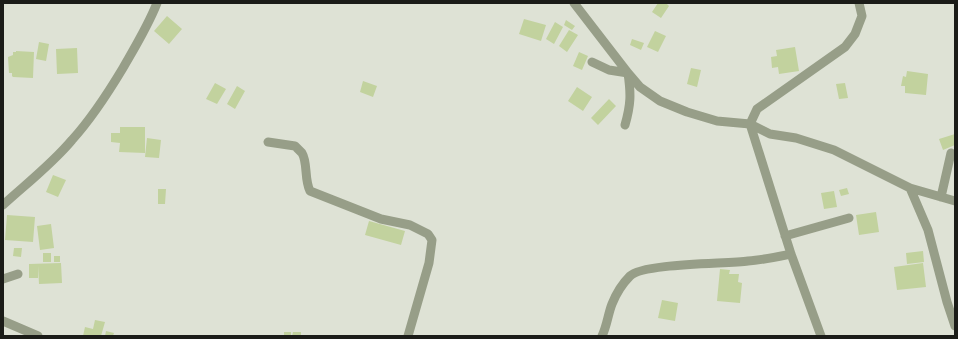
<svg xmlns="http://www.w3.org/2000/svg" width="958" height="339" font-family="'Archivo Narrow',sans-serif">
	<rect width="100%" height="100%" fill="#dee2d5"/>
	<path fill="#c2d29e" d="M658,3H666L669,6L661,18L652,12Z
		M167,16L182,29L169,44L154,31Z
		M524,19L546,25L541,41L519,34Z
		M566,20L575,26L572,30L564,25Z
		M555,22L563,27L554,44L546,39Z
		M569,30L578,35L567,52L559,46Z
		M655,31L666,36L658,52L647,47Z
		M632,39L644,43L641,50L630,45Z
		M39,42L49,44L46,61L36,59Z
		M795,47L799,71L779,74L778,67L772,68L771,57L777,56L776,50Z
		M77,48L78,73L57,74L56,49Z
		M16,51L34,52L33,78L13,77L12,76V73H9L8,57L13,55V52H16Z
		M579,52L588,56L582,70L573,66Z
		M691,68L701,70L697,87L687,84Z
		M907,71L928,74L926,95L905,93V86H901L903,76L906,77Z
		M363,81L377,86L373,97L360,92Z
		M215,83L226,89L217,104L206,99Z
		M845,83L848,98L839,99L836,84Z
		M237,86L245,91L235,109L227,104Z
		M577,87L592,97L583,111L568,101Z
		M609,99L616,106L598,125L591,118Z
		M120,127H145V153L119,152L120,143L111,142V133H120Z
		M955,134V145L943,150L939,139Z
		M147,138L161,140L159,158L145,157Z
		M53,175L66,180L58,197L46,192Z
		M847,188L849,194L841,196L839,190Z
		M158,189H166L165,204H158Z
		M834,191L837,207L824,209L821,193Z
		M876,212L879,232L859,235L856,215Z
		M7,215L35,217L33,242L5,240Z
		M369,221L405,231L401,245L365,235Z
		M51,224L54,248L40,250L37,226Z
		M14,248H22L21,257L13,256Z
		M923,251L924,262L907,264L906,253Z
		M43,253H51V262H43Z
		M54,256H60V262H54Z
		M61,263L62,283L39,284L38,266V278H29V264Z
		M923,263L926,287L897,290L894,267Z
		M720,269L730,270L729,274H739L738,282L742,283L740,303L717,301Z
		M662,300L678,303L675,321L658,318Z
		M95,320L105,322L101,336H83L85,327L93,329Z
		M106,331L114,333L113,336H105Z
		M284,332H291V336H284Z
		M293,332H301V336H292Z"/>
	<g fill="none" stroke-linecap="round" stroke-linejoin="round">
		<path stroke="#979e88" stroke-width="9" d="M574,3L628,73L640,87L660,101L687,112L717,121L750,124L770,134L796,138L834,150L910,188L928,230L947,302L955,326
			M592,62L609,70L628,73C631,94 631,104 625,125
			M268,142L295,146C297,148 300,151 302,153C308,163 304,179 310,191L381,219L410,225L428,234L432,240L429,263L408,336
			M910,188L955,201
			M941,197L951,153
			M3,205C26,184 52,164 72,140C92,118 108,93 123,68C135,47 148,26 157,3
			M785,236L849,218
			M3,279L18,274
			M3,321L38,336
			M602,336C607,326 608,314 612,304C616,294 623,283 630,276C643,263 727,264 748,261C762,260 776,257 791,254
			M821,336L791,254L750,124L757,109L845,47L855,34L862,16L859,3"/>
	</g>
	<rect width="958" height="339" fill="none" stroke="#1b1c18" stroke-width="8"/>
</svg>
